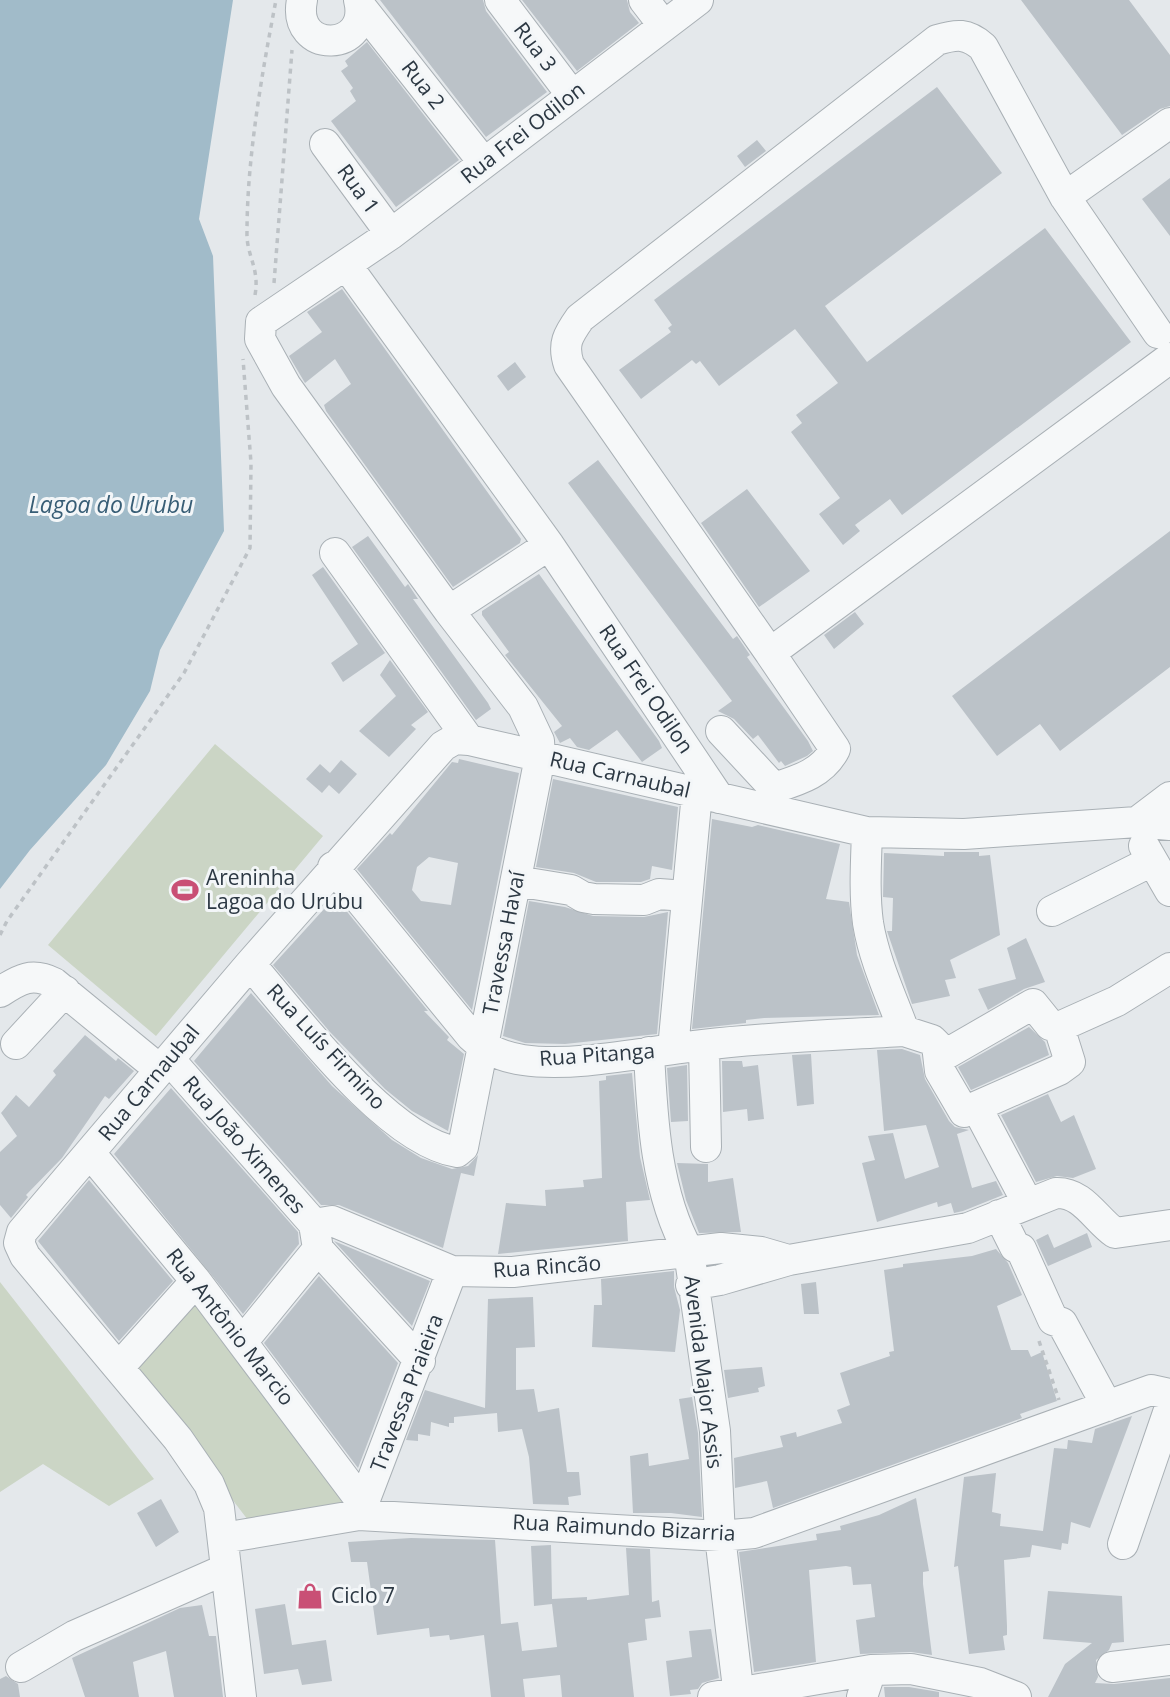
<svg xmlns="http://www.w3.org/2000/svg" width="1170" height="1697" font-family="'Open Sans',sans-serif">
	<rect width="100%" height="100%" fill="#e4e8eb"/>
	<path fill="#cbd5c5" d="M215,744L323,836L156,1036L48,945Z
		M0,1282L154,1479L109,1506L43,1464L0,1492Z
		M190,1291L346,1502L248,1520L129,1365Z"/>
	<path fill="#a1bbc9" d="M0,0H233L199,219L213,256L224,531L160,650L150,691L106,765L30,850L0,889Z"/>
	<path fill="#bbc2c8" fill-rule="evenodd" d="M380,0H483L486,11L547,92L486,137Z
		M522,0H627L630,12L639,23L577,71Z
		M1021,0H1129L1170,55V106L1160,109L1122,135Z
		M367,42L459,160L396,207L331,121L356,101L350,91L353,88L341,71L348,66L345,61Z
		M937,87L1002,173L825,306L867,362L1045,228L1131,342L902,515L890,499L855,525L860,531L843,545L819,514L840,498L791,432L802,423L796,415L838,383L795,329L719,386L700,361L696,364L692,360L641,399L619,370L671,332L668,328L672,325L654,300Z
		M757,140L766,151L745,167L737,156Z
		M1170,178V236L1142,199Z
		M342,289L521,539L520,543L453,587L326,411L324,405L351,384L335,359L305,383L289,356L322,332L307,312Z
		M515,362L526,377L508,391L497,376Z
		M598,460L733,639L737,636L750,655L747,657L808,741L813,751L807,756L785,766L781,761L779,763L758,735L753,739L734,719L718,711L732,701L568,483Z
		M747,489L810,571L759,607L701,523Z
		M1170,531V667L1060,751L1040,724L997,756L952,696Z
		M368,536L405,587L408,584L418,599H413L488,703L491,709L476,720L352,547Z
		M323,567L385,653L343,682L331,663L358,644L312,575Z
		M539,574L659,741L662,748L642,762L617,730L589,750L577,747L570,738L560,743L554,732L562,726L505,655L509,652L482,615V611Z
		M855,612L864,624L834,649L824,635Z
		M390,660L428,712L411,725L416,729L389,757L359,731L396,696L380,675Z
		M459,759L519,773L472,1010L357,869L390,833L392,835L452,762L458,763ZM429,857L458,863L451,905L421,901L412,890L417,867Z
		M341,760L357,774L339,794L329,785L322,793L306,779L320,764L330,773Z
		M553,779L678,807L672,870L652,866L650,879L641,882H596L574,873L536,867Z
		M712,819L752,827L758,825L840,844L826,899L849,902L857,955L879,1015L764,1018L746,1020V1023L692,1029Z
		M944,852H979V856L990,855L1000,935L950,960L956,978L945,980L950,996L912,1004L887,931H892L893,898L883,897L884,853L944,856Z
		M335,897L428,1011H424L449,1037L447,1040L464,1054L448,1131L412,1111L385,1089L330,1032L273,965Z
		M529,901L565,907L593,916L644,917L668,912L657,1034L565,1044L525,1043L503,1036Z
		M1026,938L1045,982L1024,989L988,1010L978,989L1016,979L1007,948Z
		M251,993L332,1086L392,1140L421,1158L452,1169L468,1166L478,1155L474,1176L461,1173L443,1248L339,1205H321L194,1061Z
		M1029,1027L1045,1042L1049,1055L971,1090L958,1067Z
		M85,1035L116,1061L118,1058L134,1071L109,1099L105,1096L62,1158L26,1195L28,1197L11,1218L0,1205V1152L17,1136L1,1113L16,1095L29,1107L56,1075L53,1071Z
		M902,1049L920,1055L925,1079L949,1121L955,1127L969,1130L957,1134L972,1188L996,1181L1003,1195L963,1211L954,1213L951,1203L938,1207L937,1202L877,1222L862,1163L875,1160L868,1136L893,1133L905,1179L939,1167L926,1125L884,1131L877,1050Z
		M811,1054L814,1104L797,1106L792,1055Z
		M722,1061H742L743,1067L758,1065L764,1119L748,1121L747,1109L723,1112Z
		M687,1065L688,1121L671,1122L667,1068Z
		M632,1073L640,1157L650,1200L626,1202L628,1241L498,1254L506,1203L546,1206L545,1190L584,1187L583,1180L602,1178L599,1081L606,1080V1076Z
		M171,1088L298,1232L299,1244L243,1314L114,1154Z
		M1048,1094L1061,1122L1074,1115L1096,1169L1073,1178L1057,1176L1036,1182L1001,1115Z
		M677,1163L708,1164V1182L733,1178L741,1232L699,1233L686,1200Z
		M89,1180L173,1281L119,1341L38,1241Z
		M1087,1233L1092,1247L1048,1266L1036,1240L1048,1234L1054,1248Z
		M334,1241L430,1281L412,1326Z
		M996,1249L1008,1263L1022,1295L997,1306L1011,1350H1028L1031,1357L1042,1352L1057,1401L1020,1414L1022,1418L773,1508L767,1481L735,1488L734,1458L783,1447L780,1436L796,1432L797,1437L842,1423L837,1410L850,1405L840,1373L890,1356L889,1352L894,1351L884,1270L903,1267V1264L972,1256Z
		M674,1271V1287L680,1310L675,1352L592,1347L594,1305H602L601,1279Z
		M319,1276L398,1363L358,1468L264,1343Z
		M816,1282L819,1314H804L801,1284Z
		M533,1297L535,1347L516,1348V1390L534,1389L538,1412L559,1408L567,1472H579L581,1495L568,1497L569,1505L533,1504L529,1457L522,1429L498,1432L497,1413L454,1417V1423H449V1427L431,1422L430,1436L418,1434V1441L406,1440L425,1390L485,1408L488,1299Z
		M762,1367L765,1386L758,1388L759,1392L728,1398L724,1370Z
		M692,1397L698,1433L702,1517L671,1513H633L630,1456L648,1453L649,1466L689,1459L679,1399Z
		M1132,1416L1090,1528L1071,1522L1068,1544L1062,1543L1061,1550L1032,1545L1030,1557L1004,1560L1007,1626V1635L1003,1636L1005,1650L969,1654L958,1566L954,1567L964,1477L996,1473L992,1512L1001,1514L1000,1526L1043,1531L1054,1448L1067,1449L1068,1440L1092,1443L1095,1429Z
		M916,1498L929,1571L923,1572V1584L932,1655L911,1652L860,1654L856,1620L875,1617L871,1584L853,1585L851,1567L846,1566L809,1570L816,1662L754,1672L739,1552L817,1540L816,1534L841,1530L840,1526L879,1515Z
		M161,1499L179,1532L156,1547L137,1513Z
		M411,1538L495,1540L501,1624L518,1622L522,1651L557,1647L552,1604L534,1606L531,1546L551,1545L552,1599L587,1597V1600L629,1595L626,1548L650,1549L652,1602L659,1600L661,1617L645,1619L647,1640L628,1643L634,1697H562L560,1675L523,1679L525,1697H491L484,1635L450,1640L449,1635L430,1637L429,1628L377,1635L367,1562H351L348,1542Z
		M1048,1591L1122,1596L1124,1642L1112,1643L1109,1650L1096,1660L1098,1677L1095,1683L1114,1684L1170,1678V1697H1048L1065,1664L1092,1643L1043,1639Z
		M285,1604L292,1645L326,1640L332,1681L302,1685L298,1669L264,1674L255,1609Z
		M202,1605L209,1636H216L223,1697H174L166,1651L133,1662L139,1697H85L72,1658L180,1608Z
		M711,1629L719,1678L702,1683L698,1689L690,1690L691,1694L670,1696L666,1661L692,1657L689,1631Z
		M6,1676L18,1684L20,1697H0V1679Z
		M884,1687H909L939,1692V1697H885Z"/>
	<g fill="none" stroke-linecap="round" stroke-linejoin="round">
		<g stroke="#a9b0b5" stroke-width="32">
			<path id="minor" d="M302,0C291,56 372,52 359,0
				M500,0L571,94
				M644,0L664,26
				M361,7L484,163
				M325,144L391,234
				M1065,197L1170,123
				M347,266L549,545L719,798
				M1158,333L1065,197L983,47C967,33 957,34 937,40L580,318C568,335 562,344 569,365L770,653L1170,358
				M335,553L469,740
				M449,611L549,545
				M721,731L774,788C799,780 823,773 835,749L770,653
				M1137,822L1170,797
				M867,832C866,862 864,893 868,923C874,960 891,996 904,1031L932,1040L937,1045L940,1071L964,1112L1059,1070L1070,1062L1059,1027L1117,1001L1170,968
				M1144,846L1170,891
				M333,867L471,1036C486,1050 502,1057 523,1060C575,1068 649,1051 703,1045C769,1037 837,1035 904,1031
				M516,881L571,890L583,897L594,899L644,900L659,894L686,896
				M1052,911L1152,861
				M250,964C296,1017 387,1141 457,1152L463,1147L540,757L539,741L523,707L449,611L286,386L260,339L261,322L391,234L698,0
				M0,992C20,979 32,972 54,983L159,1069
				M16,1044L65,991
				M704,1045L706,1147
				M673,1049L697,793
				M649,1052C652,1118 656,1194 689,1252L715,1431L720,1536L739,1697
				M941,1057L1033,1004L1050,1025L1059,1027
				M169,1059L314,1224L318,1249L420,1361
				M977,1108L1028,1204
				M90,1153L196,1281L364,1505
				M999,1215L1015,1247L1021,1249L1053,1320L1062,1323L1107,1406
				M314,1224L332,1221L452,1271L513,1272L721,1248L761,1252L785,1259
				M691,1285L720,1280L789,1260L968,1228L1056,1193C1083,1192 1095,1219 1115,1233L1170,1225
				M243,1341L318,1249
				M120,1366L196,1281
				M359,1515L452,1271
				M223,1538L359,1515L720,1536L754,1533L1151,1390L1170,1394
				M1123,1544L1170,1407
				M21,1667L74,1636L226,1569
				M1112,1667L1170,1660
				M241,1697L219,1508L209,1484L178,1439L25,1256L19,1243L22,1232L250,964L443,746L455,739L469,740L867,832L964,834L1137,822L1170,825
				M713,1697L871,1670L911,1669L980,1683L1016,1697
				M862,1697L871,1670"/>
		</g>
		<path stroke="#bdc2c6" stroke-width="3.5" stroke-dasharray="5 5" stroke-linecap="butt" d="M274,283L292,50
			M255,295C260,268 246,255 247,232C247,158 262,73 276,0
			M0,935L7,921L184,673L250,548L251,463L243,359
			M1039,1341L1059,1400"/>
		<use href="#minor" stroke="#f6f8f9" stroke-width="30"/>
	</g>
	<defs>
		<g id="stadium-bare" transform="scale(2.1)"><path d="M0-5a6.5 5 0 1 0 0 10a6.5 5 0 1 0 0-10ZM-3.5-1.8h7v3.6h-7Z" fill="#c94f75" stroke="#f3f6f8" stroke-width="2.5" paint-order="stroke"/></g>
		<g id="shop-bare" transform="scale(2.1)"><path d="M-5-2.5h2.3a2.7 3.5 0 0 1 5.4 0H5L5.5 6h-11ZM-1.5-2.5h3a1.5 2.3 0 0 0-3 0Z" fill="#c94f75" stroke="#f3f6f8" stroke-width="2.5" paint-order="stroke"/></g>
	</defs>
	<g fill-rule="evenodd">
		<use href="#stadium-bare" x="185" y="890"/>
		<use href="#shop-bare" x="310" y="1596"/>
	</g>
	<g text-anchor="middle" stroke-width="6" stroke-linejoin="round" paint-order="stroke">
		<g font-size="21" fill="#2c3843" stroke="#f3f6f8">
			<text transform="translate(535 47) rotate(53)" y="7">Rua 3</text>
			<text transform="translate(423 85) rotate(52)" y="7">Rua 2</text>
			<text transform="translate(523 133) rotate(-38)" y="7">Rua Frei Odilon</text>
			<text transform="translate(358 189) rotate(54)" y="7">Rua 1</text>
			<text transform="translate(646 689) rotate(56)" y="7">Rua Frei Odilon</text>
			<text transform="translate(620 775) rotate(13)" y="7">Rua Carnaubal</text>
			<text transform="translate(504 943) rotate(-79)" y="7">Travessa Havaí</text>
			<text transform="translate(326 1047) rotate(47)" y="7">Rua Luís Firmino</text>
			<text transform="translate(597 1055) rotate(-4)" y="7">Rua Pitanga</text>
			<text transform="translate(149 1083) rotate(-50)" y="7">Rua Carnaubal</text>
			<text transform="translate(244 1145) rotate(49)" y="7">Rua João Ximenes</text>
			<text transform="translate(547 1267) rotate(-4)" y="7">Rua Rincão</text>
			<text transform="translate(230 1327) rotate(52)" y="7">Rua Antônio Marcio</text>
			<text transform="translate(703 1372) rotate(83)" y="7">Avenida Major Assis</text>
			<text transform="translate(407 1393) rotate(-69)" y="7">Travessa Praieira</text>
			<text transform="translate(624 1528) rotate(3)" y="7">Rua Raimundo Bizarria</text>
		</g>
		<g font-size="21" fill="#2c3843" stroke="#f3f6f8" text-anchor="start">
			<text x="206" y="885">Areninha<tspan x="206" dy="24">Lagoa do Urubu</tspan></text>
			<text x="331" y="1603">Ciclo 7</text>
		</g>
		<g font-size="23" font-style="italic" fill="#375d75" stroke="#f3f6f8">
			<text x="111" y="513">Lagoa do Urubu</text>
		</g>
	</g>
</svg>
